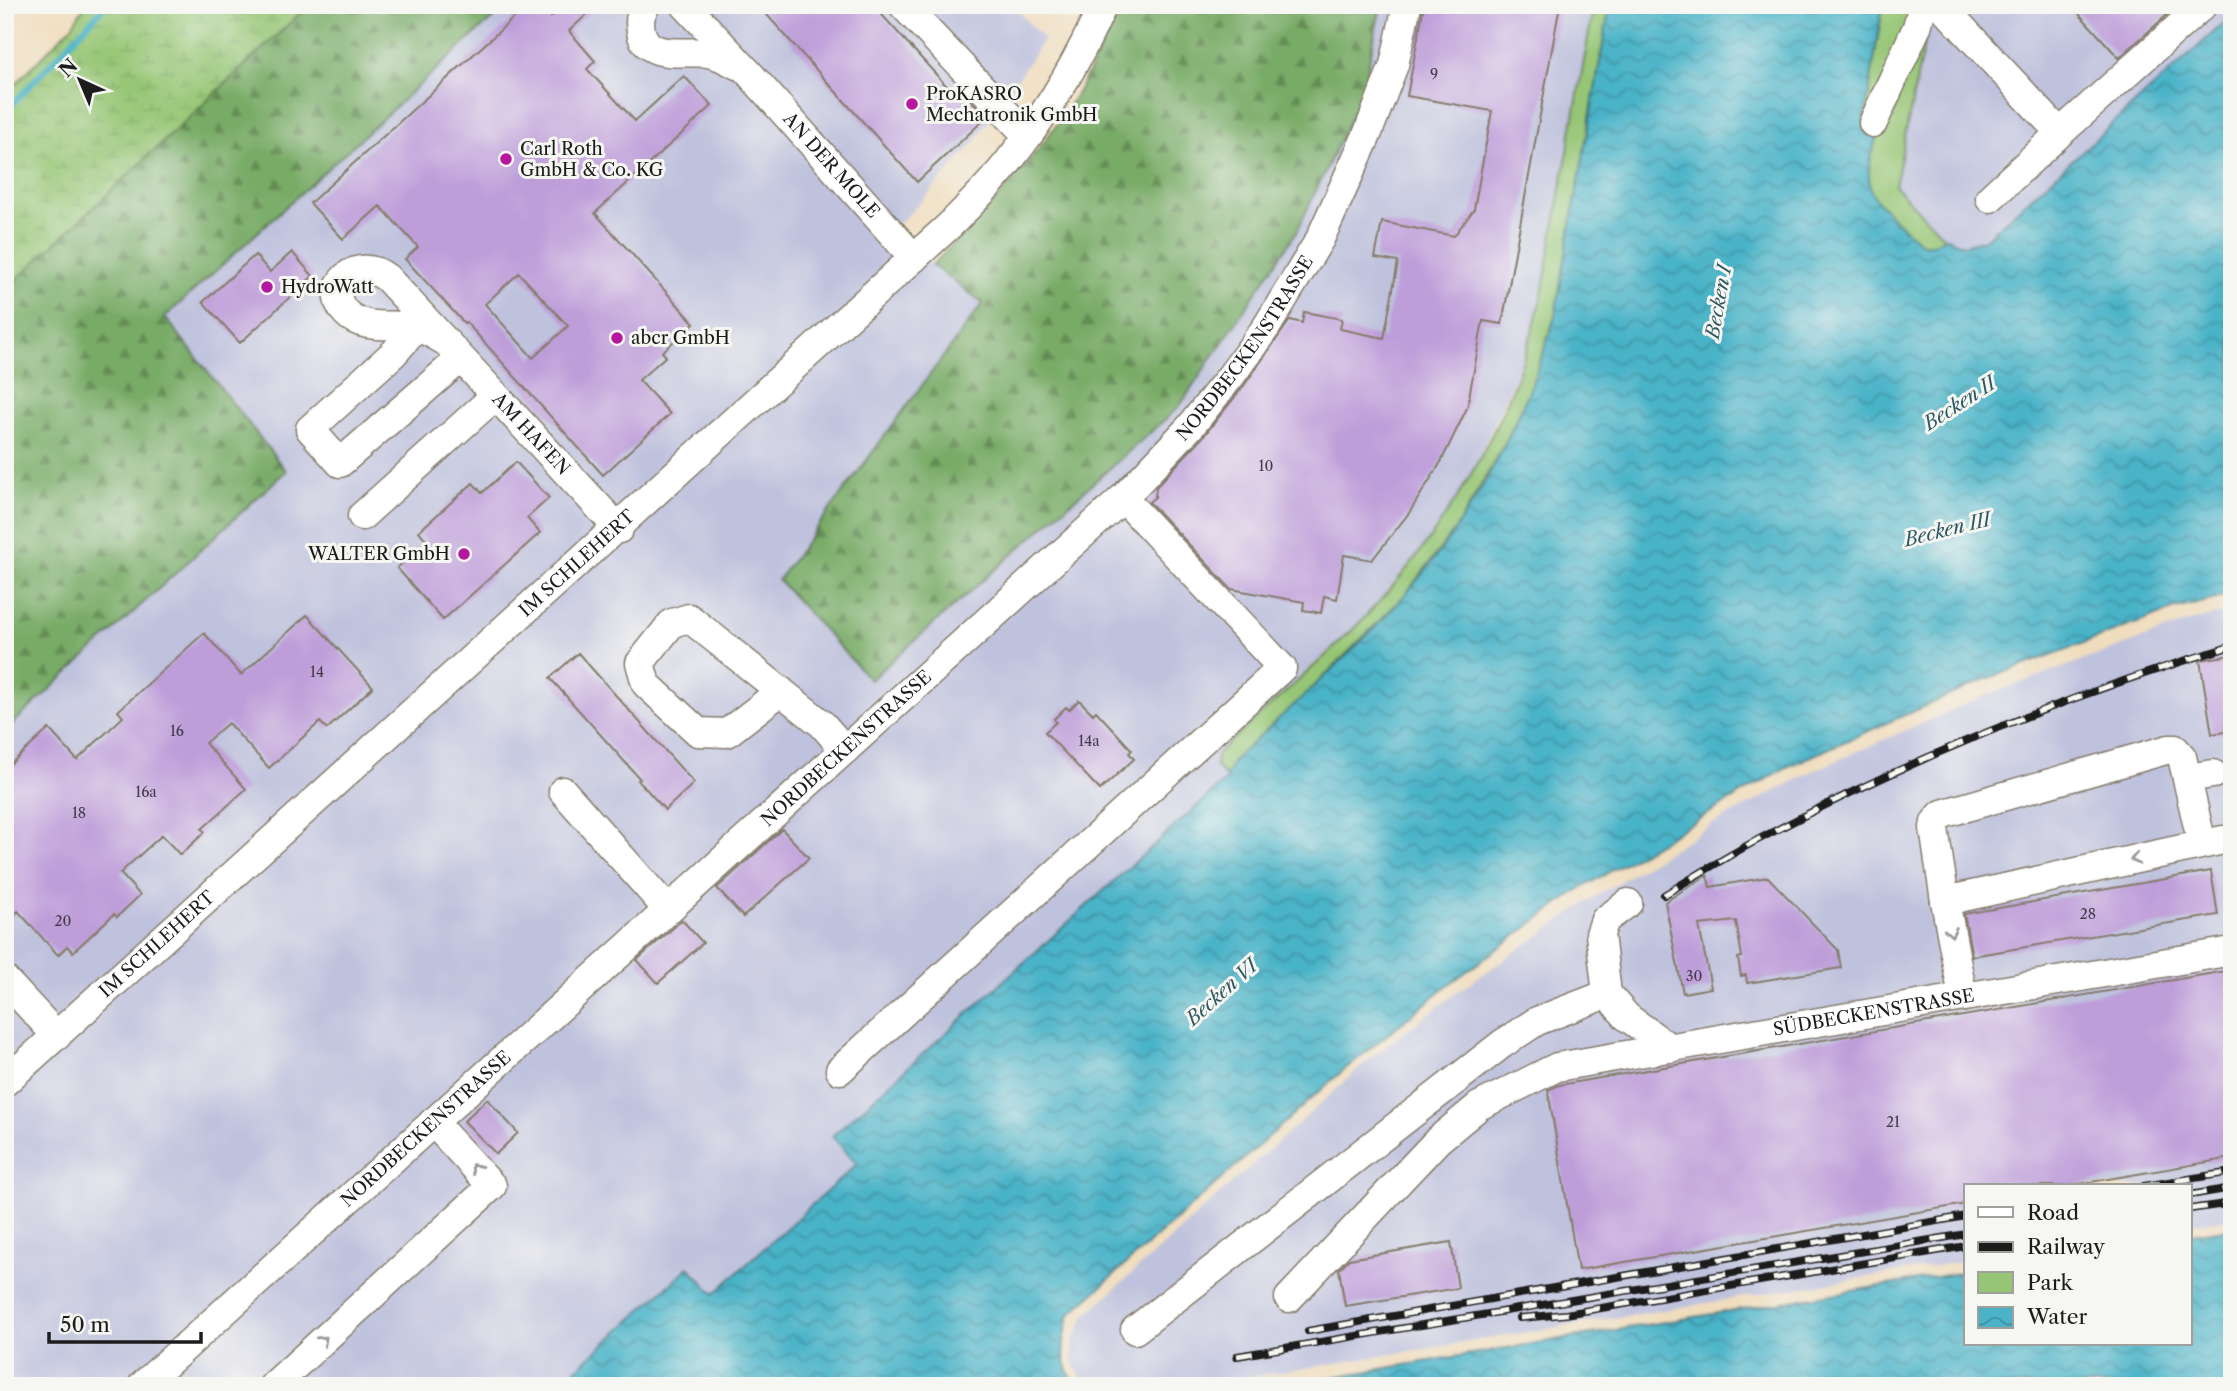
<svg xmlns="http://www.w3.org/2000/svg" width="2237" height="1391" font-family="'Libre Caslon Text',serif">
	<defs>
		<pattern id="forest-firs" width="22" height="20" patternUnits="userSpaceOnUse" patternTransform="scale(1.75)"><rect width="22" height="20" fill="#78ab66"/><path d="M5 1l3.5 6h-7zM16 11l3.5 6h-7z" fill="#628a53"/></pattern>
		<pattern id="wetland-marsh" width="20" height="14" patternUnits="userSpaceOnUse" patternTransform="scale(1.75)"><rect width="20" height="14" fill="#96c675"/><path d="M1 5h8M5 5V1M11 12h8M15 12V8" fill="none" stroke="#81aa65"/></pattern>
		<pattern id="water-waves" width="16" height="10" patternUnits="userSpaceOnUse" patternTransform="scale(1.75)"><rect width="16" height="10" fill="#4ab3c8"/><path d="M0 5q4-4 8 0t8 0" fill="none" stroke="#3d91a2"/></pattern>
	</defs>
	<rect width="100%" height="100%" fill="#f6f6f2"/>
	<filter id="ink" filterUnits="userSpaceOnUse"><feTurbulence type="fractalNoise" baseFrequency=".0143" numOctaves="2"/><feDisplacementMap in="SourceGraphic" scale="14" xChannelSelector="R" yChannelSelector="G"/><feConvolveMatrix kernelMatrix="1 2 1 2 8 2 1 2 1" color-interpolation-filters="sRGB"/></filter>
	<filter id="wash" filterUnits="userSpaceOnUse"><feTurbulence type="fractalNoise" baseFrequency=".00686" numOctaves="4" result="noise"/><feDisplacementMap in="SourceGraphic" scale="28" xChannelSelector="R" yChannelSelector="G"/><feGaussianBlur stdDeviation="1.57" result="paint"/><feColorMatrix in="noise" values="0 0 0 0 0 0 0 0 0 0 0 0 0 0 0 0 0 1.4 0 .05"/><feComposite in="paint" operator="in"/></filter>
	<g filter="url(#wash)">
		<rect width="100%" height="100%" fill="#f0ddbd"/>
		<path fill="#bfc2dd" d="M507,5H1012L1044,39L974,143L919,204L895,227L932,265L984,302L778,580L1363,91L1381,5H1594L1542,295L1532,340L1468,481L1437,531L1364,618L1220,751L1216,766L1227,779L833,1135L858,1163L713,1294L688,1268L558,1386H5V731L285,471L165,318Z
			M1915,5H2232V16L1985,239L1964,245L1944,237L1895,187Z
			M2232,610V1218L2190,1224V1186H1966V1261L1196,1386H1090L1081,1377L1073,1362V1342L1085,1316L1372,1057L1460,990L1590,900L1713,824L1813,771L1979,698L2186,623Z"/>
		<path fill="#96c675" stroke="#597148" stroke-width="2" d="M1594,5H1610L1555,316L1531,388L1507,439L1458,525L1404,596L1225,776L1216,766L1217,755L1220,751C1267,707 1321,663 1365,617C1449,528 1514,416 1542,295Z
			M1883,5H1915L1928,23L1895,186L1944,237C1938,242 1932,246 1924,244C1915,241 1874,201 1871,191C1864,171 1875,146 1879,127L1864,122Z"/>
		<path fill="url(#forest-firs)" stroke="#4a6441" stroke-width="2" d="M309,5H507L165,317L286,471L5,731V290Z
			M1122,5H1381L1363,91L1297,231L1179,407L870,680L778,580L983,303L932,265C984,214 1034,163 1072,101C1091,71 1106,37 1122,5Z"/>
		<path fill="url(#wetland-marsh)" stroke="#597148" stroke-width="2" d="M85,5H309L5,290V95L72,26Z"/>
		<path fill="url(#water-waves)" stroke="#336872" stroke-width="2" d="M1610,5H1883L1864,122L1879,127C1875,146 1864,171 1871,191C1874,200 1915,241 1924,244C1932,246 1938,242 1944,237L1964,245L1985,239L2232,16V595L2175,609L1984,680L1789,766L1577,891L1448,985L1339,1074L1070,1314C1062,1344 1059,1358 1076,1386H558L689,1267L714,1294L857,1164L832,1136L1227,779L1225,776L1230,771V767L1235,759C1292,705 1353,654 1404,596C1474,516 1526,417 1555,316Z
			M2232,1228V1386H1278L1966,1272V1344H2190V1234Z"/>
		<g fill="none" stroke-linecap="round" stroke-linejoin="round">
			<path stroke="#4ab3c8" stroke-width="6" d="M5,112L106,5"/>
		</g>
		<g id="blocks">
			<path fill="#be9ed9" fill-rule="evenodd" d="M528,5H541L551,17L565,5H597L569,31L595,61L587,69L635,121L684,76L712,106L595,213L694,323L662,352L666,356L639,380L670,414L603,475L466,322L464,323L405,259L418,247L380,206L343,239L310,203ZM519,273L568,326L533,358L485,304Z
				M758,5H873L952,92L958,87L987,117L917,182Z
				M1424,5H1560L1502,324L1483,321L1467,408L1441,462L1409,513L1372,560L1344,555L1337,599L1324,596L1321,613L1303,610L1304,602L1231,589L1149,502L1155,497L1156,487L1202,438L1243,387L1290,320L1302,323L1304,312L1342,319L1340,329L1384,338L1398,262L1375,258L1382,222L1454,236L1474,209L1492,111L1407,96Z
				M2071,5H2178L2119,58Z
				M292,252L313,276L240,343L203,302L255,255L270,272Z
				M516,462L549,498L527,518L540,533L443,620L397,568L427,541L419,531L473,483L482,493Z
				M307,615L373,687L327,729L320,722L269,768L228,723L205,743L246,789L202,829L205,832L180,855L162,835L120,873L140,895L117,917L114,914L73,952L67,946L58,955L18,911L5,924V769L49,729L77,760L123,717L118,711L204,633L241,675Z
				M578,653L694,783L665,810L638,780L640,779L550,678Z
				M2232,655V731L2212,734L2200,660Z
				M1079,700L1093,714L1096,711L1132,750L1129,753L1134,759L1100,790L1045,732L1056,722L1054,719L1066,707L1069,710Z
				M782,829L809,858L743,917L717,888Z
				M2211,871L2218,915L1972,956L1964,914Z
				M1707,875L1710,887L1768,877L1838,950L1841,968L1747,983L1746,975L1741,976L1738,958L1742,957L1736,921L1699,925L1711,988L1683,993L1665,902Z
				M682,920L703,943L658,983L637,960Z
				M2232,970V1158L2067,1186H1966V1204L1578,1270L1548,1090L1559,1085Z
				M487,1099L518,1133L496,1154L464,1121Z
				M1451,1242L1458,1288L1345,1306L1339,1269L1349,1259Z"/>
		</g>
	</g>
	<g filter="url(#ink)">
		<use href="#blocks" fill-opacity="0" stroke="#867c6c" stroke-width="2"/>
		<g fill="none" stroke-linecap="round" stroke-linejoin="round">
			<g stroke="#867c6c" stroke-width="31">
				<g id="minor">
					<path d="M646,5C640,14 639,20 641,31C646,61 686,50 707,53C718,54 728,60 737,65"/>
					<path id="s1" d="M685,5L748,72L914,258"/>
					<path d="M903,5L1027,135"/>
					<path d="M1941,5L2060,133L1990,198"/>
					<path d="M1873,123L1917,27L1923,5"/>
					<path d="M2060,133L2203,5"/>
					<path d="M417,327L394,353L310,429L340,463L460,359"/>
					<path id="s2" d="M443,340C433,334 425,329 414,327C391,323 364,331 346,313C321,287 357,254 387,278L619,529"/>
					<path d="M362,516L495,396"/>
					<path d="M781,691L727,733L698,732L646,684L640,663L672,623L689,618L822,724L845,750"/>
					<path d="M2187,778L2213,774"/>
					<path d="M563,791L668,910"/>
					<path d="M1945,901L1934,828L1935,822L1942,814L2169,749H2175L2182,757L2202,844"/>
					<path d="M1628,903L1605,920L1600,934L1607,994L1627,1017L1670,1048"/>
					<path d="M5,980L57,1036"/>
					<path d="M1963,997L1945,901L2223,840"/>
					<path d="M840,1070L1282,668L1123,498"/>
					<path id="s3" d="M5,1082L950,225C969,206 988,187 1005,166C1044,118 1078,62 1103,5"/>
					<path id="s4" d="M1289,1298L1438,1140L1479,1106L1557,1067L2232,951"/>
					<path d="M1135,1330L1502,1044L1537,1021L1607,994"/>
					<path id="s5" d="M142,1386L1123,498L1190,427L1230,377L1267,326L1320,239L1367,135L1394,65L1407,5"/>
					<path d="M273,1386L492,1186L433,1122"/>
				</g>
			</g>
			<use href="#minor" stroke="#fff" stroke-width="28"/>
			<g stroke="#1c1c1c" stroke-width="8">
				<path id="rail" d="M1664,895C1692,878 1721,860 1750,844C1904,761 2065,696 2232,646
					M2144,1186L2232,1172
					M2190,1195L2232,1188
					M2190,1209L2232,1203
					M1520,1318L1566,1314L1966,1246
					M1308,1331L1966,1216
					M1237,1356L1966,1234"/>
			</g>
			<use href="#rail" stroke="#f6f6f2" stroke-width="5" stroke-dasharray="16" stroke-linecap="butt"/>
		</g>
		<defs><path id="oneway-chevron" d="M-2-3.5L2.5 0L-2 3.5" fill="none" stroke-width="1.6" stroke-linecap="round" stroke-linejoin="round" transform="scale(1.75)"/></defs>
		<g stroke="#999">
			<use href="#oneway-chevron" transform="translate(2135 859) rotate(168)"/>
			<use href="#oneway-chevron" transform="translate(1951 932) rotate(79)"/>
			<use href="#oneway-chevron" transform="translate(475 1168) rotate(-132)"/>
			<use href="#oneway-chevron" transform="translate(323 1340) rotate(-42)"/>
		</g>
	</g>
	<g fill="#b5179e" stroke="#f6f6f2" stroke-width="2.5">
		<circle cx="912" cy="104" r="7"/>
		<circle cx="506" cy="159" r="7"/>
		<circle cx="267" cy="287" r="7"/>
		<circle cx="617" cy="338" r="7"/>
		<circle cx="464" cy="554" r="7"/>
	</g>
	<g text-anchor="middle" stroke-width="6" stroke-linejoin="round" paint-order="stroke">
		<g font-size="14" fill="#443c4b">
			<text x="1434" y="79">9</text>
			<text x="1266" y="471">10</text>
			<text x="317" y="677">14</text>
			<text x="177" y="736">16</text>
			<text x="1089" y="746">14a</text>
			<text x="146" y="797">16a</text>
			<text x="79" y="818">18</text>
			<text x="2088" y="919">28</text>
			<text x="63" y="926">20</text>
			<text x="1694" y="981">30</text>
			<text x="1893" y="1127">21</text>
		</g>
		<g font-size="18" fill="#1c1c1c" stroke="#f6f6f2" text-anchor="start">
			<text x="926" y="100">ProKASRO<tspan x="926" dy="21">Mechatronik GmbH</tspan></text>
			<text x="520" y="155">Carl Roth<tspan x="520" dy="21">GmbH &amp; Co. KG</tspan></text>
			<text x="281" y="293">HydroWatt</text>
			<text x="631" y="344">abcr GmbH</text>
			<text x="450" y="560" text-anchor="end">WALTER GmbH</text>
		</g>
		<g font-size="18" fill="#1c1c1c" stroke="#f6f6f2">
			<text dy="6" stroke="none"><textPath href="#s1" startOffset="217">AN DER MOLE</textPath></text>
			<text dy="6" stroke="none"><textPath href="#s5" startOffset="1517">NORDBECKENSTRASSE</textPath></text>
			<text dy="6" stroke="none"><textPath href="#s2" startOffset="401">AM HAFEN</textPath></text>
			<text dy="6" stroke="none"><textPath href="#s3" startOffset="772">IM SCHLEHERT</textPath></text>
			<text dy="6" stroke="none"><textPath href="#s5" startOffset="950">NORDBECKENSTRASSE</textPath></text>
			<text dy="6" stroke="none"><textPath href="#s3" startOffset="205">IM SCHLEHERT</textPath></text>
			<text dy="6" stroke="none"><textPath href="#s4" startOffset="679">SÜDBECKENSTRASSE</textPath></text>
			<text dy="6" stroke="none"><textPath href="#s5" startOffset="383">NORDBECKENSTRASSE</textPath></text>
		</g>
		<g font-size="19" font-style="italic" fill="#2e5861" stroke="#f6f6f2">
			<text transform="translate(1718 302) rotate(-80)" y="7">Becken I</text>
			<text transform="translate(1959 403) rotate(-33)" y="7">Becken II</text>
			<text transform="translate(1947 529) rotate(-14)" y="7">Becken III</text>
			<text transform="translate(1221 992) rotate(-42)" y="7">Becken VI</text>
		</g>
	</g>
	<rect width="2237" height="1391" fill="none" stroke="#f6f6f2" stroke-width="28"/>
	<rect x="1964" y="1184" width="228" height="161" fill="#f6f6f2" stroke="#9f9f9c" stroke-width="2"/>
	<rect x="1978" y="1207" width="35" height="10" fill="#ffffff" stroke="#9f9f9c" stroke-width="2"/>
	<text x="2027" y="1220" font-size="21" fill="#1c1c1c">Road</text>
	<rect x="1978" y="1242" width="35" height="10" fill="#1c1c1c" stroke="#9f9f9c" stroke-width="2"/>
	<text x="2027" y="1254" font-size="21" fill="#1c1c1c">Railway</text>
	<rect x="1978" y="1272" width="35" height="21" fill="#96c675" stroke="#9f9f9c" stroke-width="2"/>
	<text x="2027" y="1290" font-size="21" fill="#1c1c1c">Park</text>
	<rect x="1978" y="1307" width="35" height="21" fill="url(#water-waves)" stroke="#9f9f9c" stroke-width="2"/>
	<text x="2027" y="1324" font-size="21" fill="#1c1c1c">Water</text>
	<g transform="translate(80 80) rotate(316)" stroke="#f6f6f2" stroke-width="5" paint-order="stroke">
	<path d="M0-5L12 26L0 18L-12 26Z" fill="#1c1c1c"/>
	<text y="-10" font-size="19" font-weight="bold" text-anchor="middle" fill="#1c1c1c">N</text>
	</g>
	<path d="M49 1332v10h152v-10" fill="none" stroke="#1c1c1c" stroke-width="3.5"/>
	<text x="60" y="1332" font-size="21" fill="#1c1c1c" stroke="#f6f6f2" stroke-width="5" paint-order="stroke">50 m</text>
</svg>
